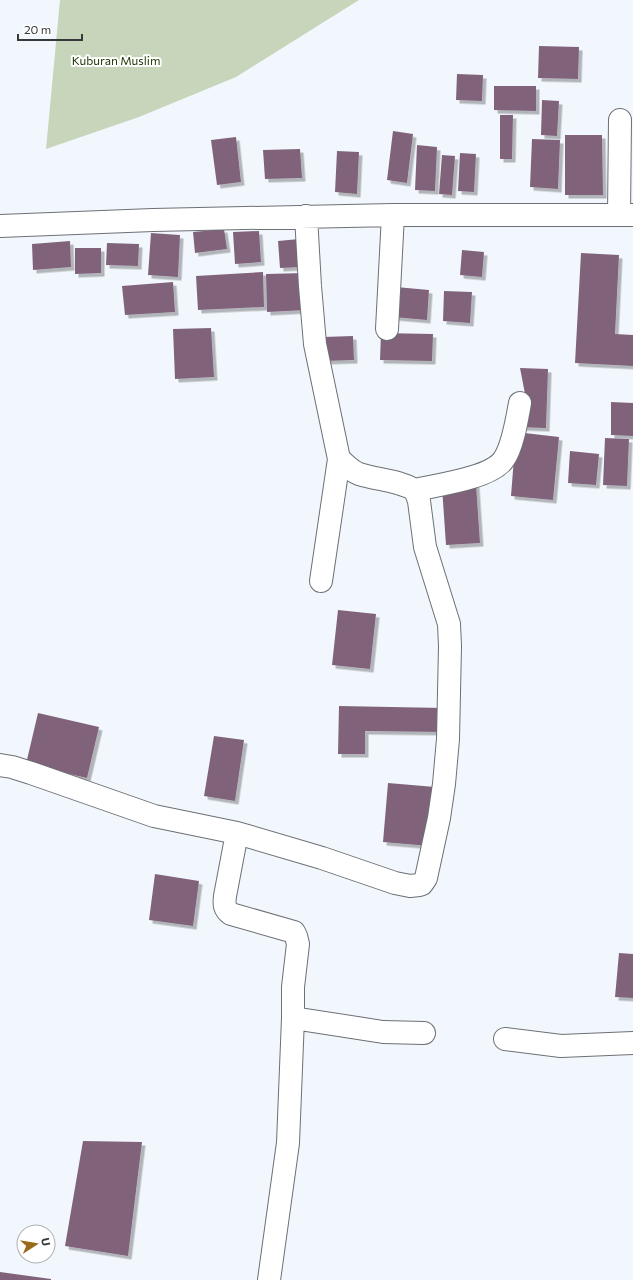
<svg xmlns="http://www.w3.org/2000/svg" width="633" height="1280" font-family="Commissioner,sans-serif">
	<defs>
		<filter id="shadow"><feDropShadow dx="3.5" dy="3.5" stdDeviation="0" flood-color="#0004"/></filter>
	</defs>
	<rect width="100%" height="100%" fill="#f2f7fd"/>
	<path fill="#c7d5bb" d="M60,0H359L236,77L139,117L46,149Z"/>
	<path fill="#80647a" filter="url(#shadow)" d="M539,46L579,47L578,79L538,78Z
		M457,74L483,75L482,101L456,100Z
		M494,86H536V111L494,110Z
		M542,100L559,101L557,136L541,135Z
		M500,115H513L512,159H500Z
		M393,131L413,134L407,183L387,180Z
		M565,135H602L603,195H565Z
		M236,137L241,182L217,185L211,140Z
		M532,139L560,140L558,189L530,187Z
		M417,145L437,147L435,191L415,190Z
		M300,149L302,178L265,179L263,150Z
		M337,151L359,152L357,194L335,192Z
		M460,153L476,154L474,192L458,191Z
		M442,155L455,156L452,195L439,194Z
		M224,229L227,249L195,253L193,232Z
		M259,231L261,262L235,264L233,232Z
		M151,233L180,235L178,277L148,275Z
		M299,239L301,267L280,268L278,241Z
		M70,241L71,267L33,270L32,244Z
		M107,243L139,244L138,266L106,265Z
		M75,248H101V273L75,274Z
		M462,250L484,252L482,277L460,275Z
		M581,253L619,255L615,334L633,335V366L575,363Z
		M263,272L264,307L198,310L196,276Z
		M305,273L306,310L267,312L266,274Z
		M173,282L175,312L125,315L122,286Z
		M396,287L429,290L427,320L393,317Z
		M444,291L472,292L470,323L443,321Z
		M211,328L214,377L175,379L173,329Z
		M381,333L433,334L432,361L380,360Z
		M353,336L354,360L324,361L323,337Z
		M520,368L548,369L546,428L518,427L526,399Z
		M611,402L633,403V436L611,435Z
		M516,432L559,437L553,500L511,496Z
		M605,438L629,439L627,486L603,485Z
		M570,451L599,454L596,485L568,483Z
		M476,484L480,543L446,545L442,487Z
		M338,610L376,614L370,669L332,665Z
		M339,706L444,708V732L365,731V754H338Z
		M38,713L99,727L87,778L26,764Z
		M214,736L244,740L235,801L204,796Z
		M388,783L435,787L429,846L383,842Z
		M155,874L199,881L193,926L149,920Z
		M619,953L633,954V998L615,997Z
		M83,1141L142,1142L128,1256L65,1246Z
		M0,1272L51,1279V1280H0Z"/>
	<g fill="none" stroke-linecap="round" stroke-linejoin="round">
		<g stroke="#6c7075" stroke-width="24">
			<path id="minor" d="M619,215L620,120
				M0,226L153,220L393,215H633
				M387,329L393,215
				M415,490C437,485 492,478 504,459C513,446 517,419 520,403
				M321,581L339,459
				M0,765L12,767L31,773L154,816L237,833L322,858L395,883L410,886L419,885L422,884L426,878L439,818L444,784L448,739L450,646L449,624L425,547L419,501L415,490C398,480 378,480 359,474C351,471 345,464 339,459L315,344L310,286L306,216
				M237,833L225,896C224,904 224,909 231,914L294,932L296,936L298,944L293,987V1018L288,1143L269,1280
				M293,1018L383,1032L424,1033
				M505,1039L561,1046L633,1043"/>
		</g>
		<use href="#minor" stroke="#fff" stroke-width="22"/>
	</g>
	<g text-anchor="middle" stroke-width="4" stroke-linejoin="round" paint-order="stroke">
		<g font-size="12" fill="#233908" stroke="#fff">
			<text x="116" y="65">Kuburan Muslim</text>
		</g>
	</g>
	<g transform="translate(36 1244) rotate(78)"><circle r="19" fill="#ffffff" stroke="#afafb0"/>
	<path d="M0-3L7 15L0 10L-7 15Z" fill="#986919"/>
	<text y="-6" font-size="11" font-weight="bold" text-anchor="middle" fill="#36383a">U</text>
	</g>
	<path d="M18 34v6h64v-6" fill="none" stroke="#36383a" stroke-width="2"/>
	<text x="24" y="34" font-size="12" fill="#36383a" stroke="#ffffff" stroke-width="3" paint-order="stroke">20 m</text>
</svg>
